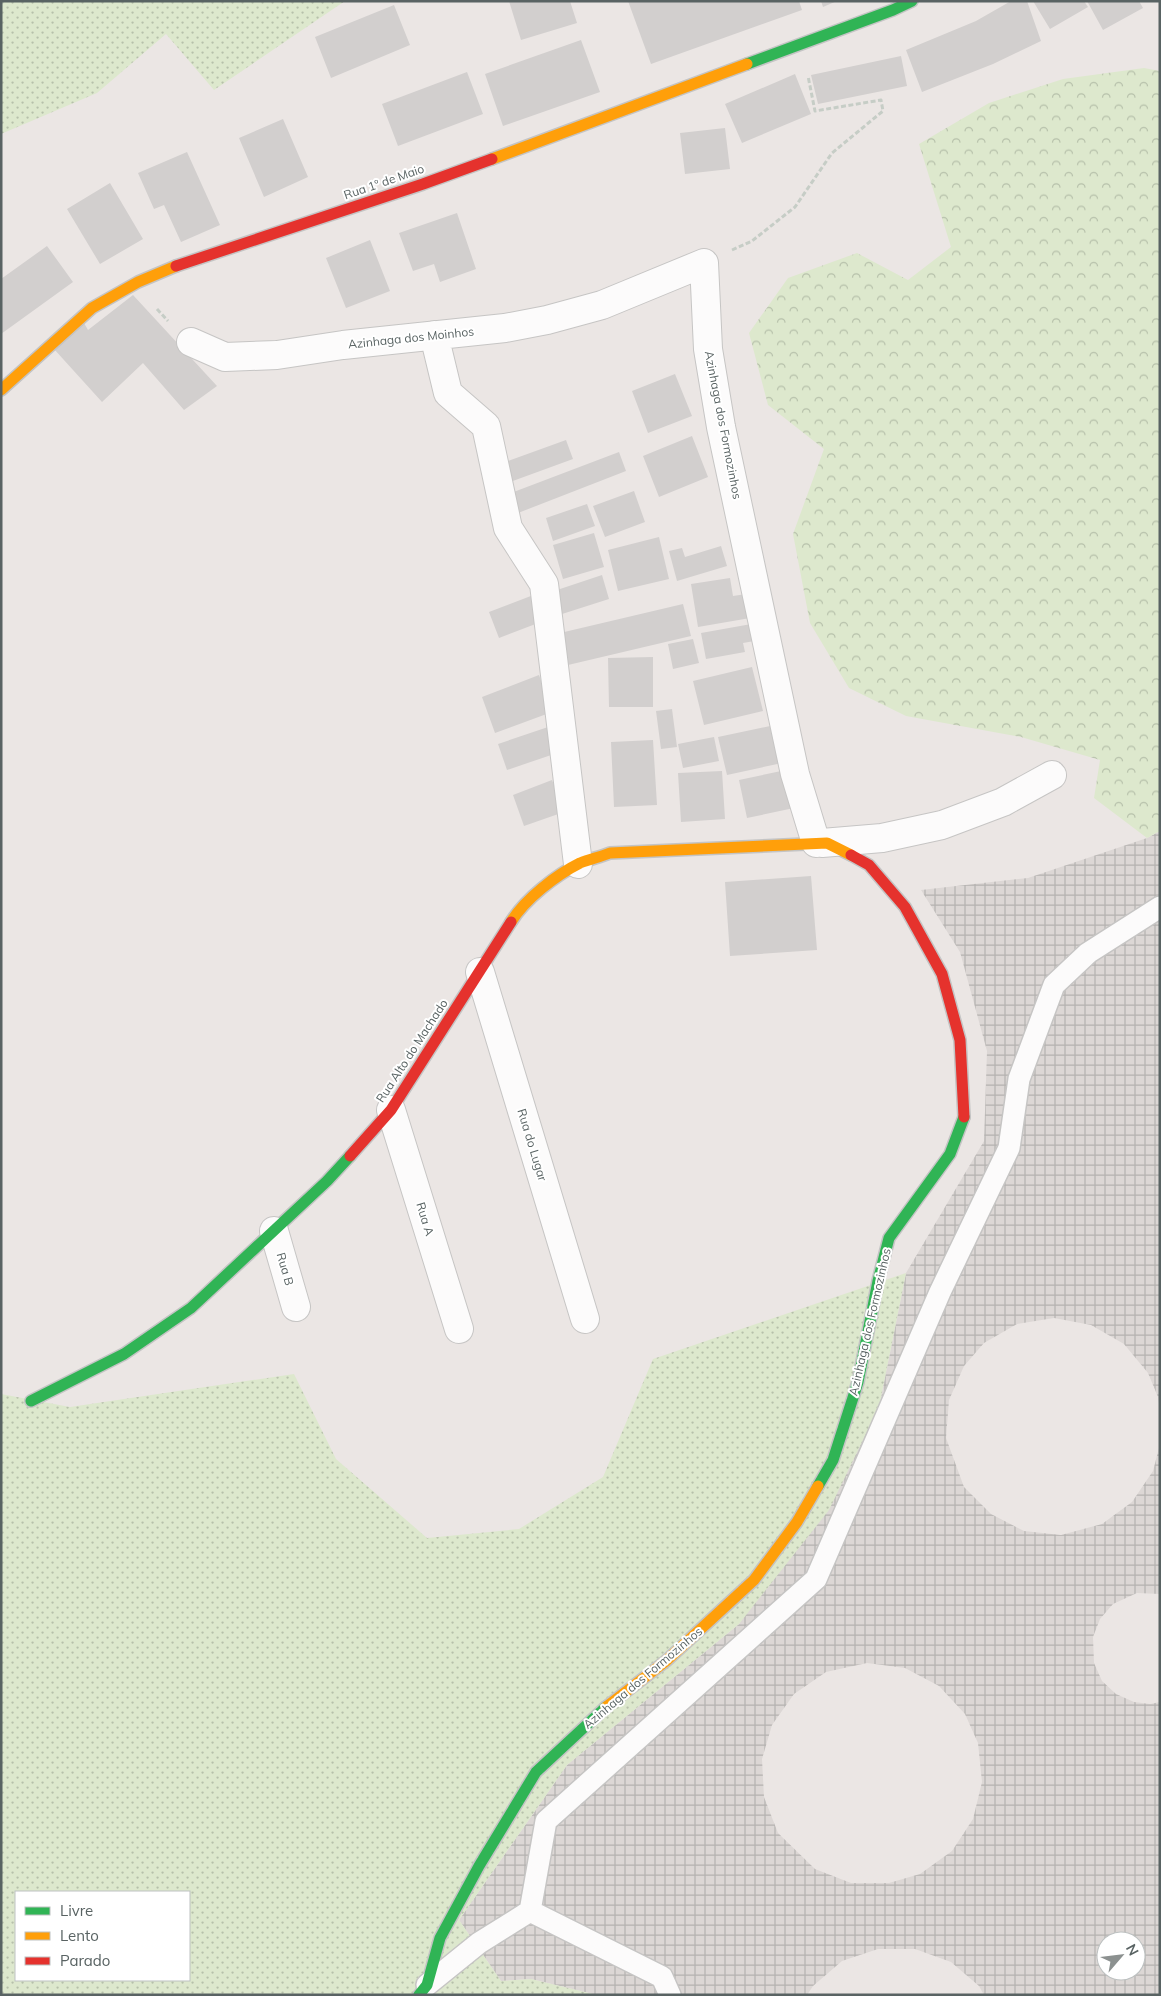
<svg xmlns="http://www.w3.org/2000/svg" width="1161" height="1996" font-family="Mulish,sans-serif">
	<defs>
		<pattern id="industrial-grid" width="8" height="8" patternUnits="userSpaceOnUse" patternTransform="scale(1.25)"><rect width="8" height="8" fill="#dcd7d5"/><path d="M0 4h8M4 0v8" fill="none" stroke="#b5b2b0"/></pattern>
		<pattern id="grass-dots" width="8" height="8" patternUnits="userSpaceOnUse" patternTransform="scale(1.25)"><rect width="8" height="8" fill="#dde8cd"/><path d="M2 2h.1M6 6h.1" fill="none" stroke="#b6c0aa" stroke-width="1.8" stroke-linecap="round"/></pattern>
		<pattern id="forest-crowns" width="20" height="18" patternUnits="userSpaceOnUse" patternTransform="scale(1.25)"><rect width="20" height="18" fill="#dde8cd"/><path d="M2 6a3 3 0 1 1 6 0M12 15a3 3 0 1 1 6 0" fill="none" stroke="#b6c0aa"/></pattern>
	</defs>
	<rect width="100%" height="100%" fill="#ebe6e4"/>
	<path fill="url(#industrial-grid)" fill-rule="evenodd" d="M1160,831V1411L1158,1397L1148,1373L1124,1344L1091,1325L1054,1318L1017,1324L984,1343L964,1366L949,1400L946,1438L964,1487L991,1514L1024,1531L1061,1535L1102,1524L1132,1502L1153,1471L1160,1444V1594L1137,1593L1113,1604L1100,1619L1093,1637L1094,1663L1102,1681L1116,1694L1134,1702L1150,1704L1160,1702V1995H984L979,1986L951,1962L915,1949H878L842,1961L813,1986L807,1995H597L531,1979L501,1981L459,1920L567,1765L739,1624L879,1407L906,1273L984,1141L987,1051L960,952L921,890L1028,878L1147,838ZM867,1663L905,1668L939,1686L965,1714L978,1743L982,1782L973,1819L952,1851L920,1874L889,1883H851L815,1869L778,1833L764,1797L762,1759L772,1725L794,1694L826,1672ZM1106,1941H1136V1971H1106Z"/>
	<path fill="url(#grass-dots)" fill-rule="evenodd" d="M1,1H345L214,90L166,34L97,93L1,134Z
		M906,1273L879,1407L829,1510L739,1624L567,1765L459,1920L501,1981L531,1979L597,1995H1V1394L70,1407L294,1374L336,1459L427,1538L519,1529L603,1477L653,1359ZM16,1892H189V1980H16Z"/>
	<path fill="url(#forest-crowns)" d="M1144,68L1160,71V831L1147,838L1094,798L1100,760L1021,737L906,716L849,688L810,623L793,534L824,449L768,405L749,333L788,278L857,253L908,280L951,247L919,144L989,103L1063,79Z"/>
	<path fill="#d2cfce" d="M509,1H570L577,23L521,40Z
		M628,1H799L802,10L651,64Z
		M821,1H837L823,7Z
		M1011,1H1027L1041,41L993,64L922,92L906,50L976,21Z
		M1033,1H1084L1088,7L1050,29Z
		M1087,1H1139L1143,8L1103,30Z
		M394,5L410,45L331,78L315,37Z
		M581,40L600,92L503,126L485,74Z
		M901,56L907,86L818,104L811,75Z
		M467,72L483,114L398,146L382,104Z
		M795,74L811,114L742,143L725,104Z
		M283,119L308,177L264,197L239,138Z
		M725,128L730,169L685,174L680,133Z
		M187,152L220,225L181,242L164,205L154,209L138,173Z
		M110,183L143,239L100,264L67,209Z
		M457,213L476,269L440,282L434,264L413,271L399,233Z
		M370,240L390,291L346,308L326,258Z
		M47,246L73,282L1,334V279Z
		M133,295L217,386L184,410L143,363L102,402L54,349L84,323L88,330Z
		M675,374L692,416L648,433L632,391Z
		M692,436L708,477L659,497L643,456Z
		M566,440L573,459L507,483L500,464Z
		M619,452L626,471L518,513L511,493Z
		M634,491L645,522L605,537L593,506Z
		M587,504L595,526L553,541L546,518Z
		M594,533L604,567L563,579L553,545Z
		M659,537L669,579L618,591L608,550Z
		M721,546L727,566L677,581L669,551L682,548L685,557Z
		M602,575L609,599L562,614L554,591Z
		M730,578L733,596L753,593L756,617L698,627L691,584Z
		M536,594L546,620L499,638L489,612Z
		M683,604L691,636L568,665L560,633Z
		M757,623L760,640L743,643L745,652L706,659L701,633Z
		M693,639L699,663L673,669L668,644Z
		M653,657V707H609L608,658Z
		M752,667L763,711L704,725L693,681Z
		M539,675L552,712L495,733L482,697Z
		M672,709L677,747L661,749L656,711Z
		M554,725L563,751L507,770L498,744Z
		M775,725L782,763L727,775L718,737Z
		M714,737L719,761L683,768L678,744Z
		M653,740L657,805L614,807L611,742Z
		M786,770L794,808L747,818L739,780Z
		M722,771L725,819L681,822L678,773Z
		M552,780L564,812L524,826L513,795Z
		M811,876L817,950L730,956L725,882Z"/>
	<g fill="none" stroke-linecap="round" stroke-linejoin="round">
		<g stroke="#c6c5c4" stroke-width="24">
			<path id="lane" d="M530,1911L662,1977L670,1995
				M427,1985L479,1943L530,1911L546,1821L816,1579L940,1292L1009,1148L1019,1079L1054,985L1088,953L1160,907"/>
		</g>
		<g stroke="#c6c5c4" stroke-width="30">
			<path id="street" d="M434,335L448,393L486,426L508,528L544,584L578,864
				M191,342L225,357L277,355L343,345L505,328L547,320L602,305L704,263L708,349L721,427L795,774L816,843
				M822,843L882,838L942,825L1003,802L1052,775
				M480,972L585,1319
				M391,1110L459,1329
				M274,1231L296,1307"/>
		</g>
		<g stroke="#c4c4c4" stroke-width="14">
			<path id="fast" d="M747,64L893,10L912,1
				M31,1401L124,1354L191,1308L327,1181L350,1156
				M818,1486L833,1460L858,1382L878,1281L889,1238L950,1154L964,1117
				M419,1995L427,1985L440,1938L479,1866L536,1772L606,1707"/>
		</g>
		<g stroke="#c4c4c4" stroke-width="14">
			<path id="slow" d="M492,159L747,64
				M1,390L92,308L138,282L176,266
				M511,922C525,899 556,875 580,863C590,859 600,857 610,853L827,843L851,855
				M606,1707L666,1661L754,1580L797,1522L818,1486"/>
		</g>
		<g stroke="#c4c4c4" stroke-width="14">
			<path id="jam" d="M176,266L423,184L492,159
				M851,855L869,865L905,907L942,974L960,1040L964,1117
				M350,1156L391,1110L511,922"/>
		</g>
		<path stroke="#c6cdc6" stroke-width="3" stroke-dasharray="5 2.5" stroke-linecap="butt" d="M732,250L752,241L795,207L832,153L883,111L881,100L815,111L808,76
			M157,309L168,321"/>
		<use href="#lane" stroke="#fcfbfb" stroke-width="21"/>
		<use href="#street" stroke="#fcfbfb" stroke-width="28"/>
		<use href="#fast" stroke="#30b455" stroke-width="11"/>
		<use href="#slow" stroke="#ff9f0a" stroke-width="11"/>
		<use href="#jam" stroke="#e5322d" stroke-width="11"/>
	</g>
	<g text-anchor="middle" stroke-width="4" stroke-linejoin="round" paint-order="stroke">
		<g font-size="12" fill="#596363" stroke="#fff">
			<text transform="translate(384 182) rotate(-19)" y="4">Rua 1º de Maio</text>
			<text transform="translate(411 338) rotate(-6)" y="4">Azinhaga dos Moinhos</text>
			<text transform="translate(723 425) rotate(79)" y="4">Azinhaga dos Formozinhos</text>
			<text transform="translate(412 1051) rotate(-57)" y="4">Rua Alto do Machado</text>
			<text transform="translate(532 1145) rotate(73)" y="4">Rua do Lugar</text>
			<text transform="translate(425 1219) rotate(73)" y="4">Rua A</text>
			<text transform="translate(285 1269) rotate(74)" y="4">Rua B</text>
			<text transform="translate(870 1322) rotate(-77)" y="4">Azinhaga dos Formozinhos</text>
			<text transform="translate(643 1678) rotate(-40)" y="4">Azinhaga dos Formozinhos</text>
		</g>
	</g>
	<rect width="1161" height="1996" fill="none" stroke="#596363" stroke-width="5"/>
	<rect x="15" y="1891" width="175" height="90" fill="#ffffff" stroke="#bdc1c1"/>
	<rect x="25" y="1907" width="25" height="8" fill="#30b455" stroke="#bdc1c1"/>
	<text x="60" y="1916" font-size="15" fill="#596363">Livre</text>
	<rect x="25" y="1932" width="25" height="8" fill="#ff9f0a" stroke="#bdc1c1"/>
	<text x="60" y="1941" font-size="15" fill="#596363">Lento</text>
	<rect x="25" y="1957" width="25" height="8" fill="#e5322d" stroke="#bdc1c1"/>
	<text x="60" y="1966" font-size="15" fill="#596363">Parado</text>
	<g transform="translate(1121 1956) rotate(62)"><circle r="24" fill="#ffffff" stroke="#bdc1c1"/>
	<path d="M0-4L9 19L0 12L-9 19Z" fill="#8c9190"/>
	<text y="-8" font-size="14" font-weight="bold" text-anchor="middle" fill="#596363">N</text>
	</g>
</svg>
